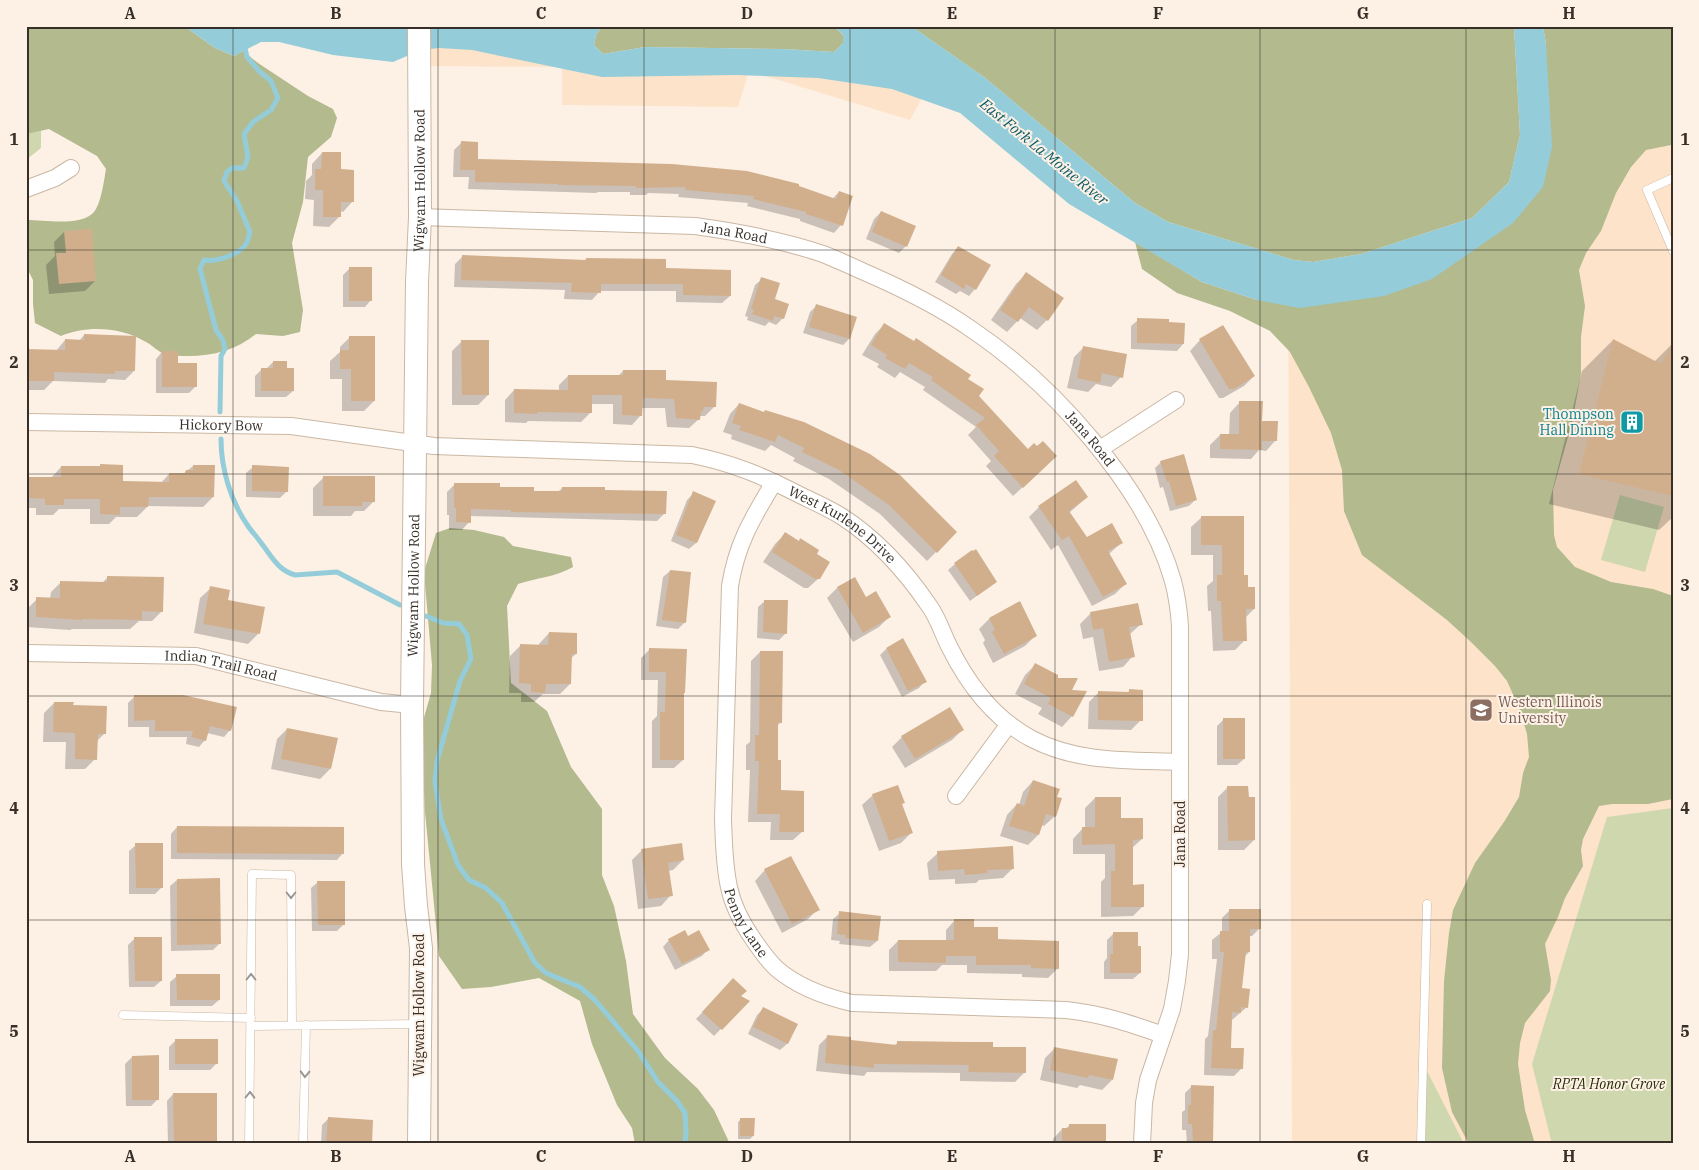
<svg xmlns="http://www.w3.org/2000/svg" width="1699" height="1170" font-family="'IBM Plex Serif',serif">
	<rect width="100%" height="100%" fill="#fdf1e5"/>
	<path fill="#fde3ca" d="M420,26H1673V1144H1292L1288,276L938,68L910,120L749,71L738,107L562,105V67L420,66Z"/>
	<path fill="#cfd7ae" d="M26,26H41V148L26,160Z
		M1620,495L1664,507L1645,572L1601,560Z
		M1673,808V1144H1552L1532,1064L1607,817Z
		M1423,1063L1464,1144H1425Z"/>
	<path fill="#b2ba8e" d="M602,26H834L843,35V43L834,52L784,49L645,47L603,54L594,45L596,35Z
		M911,26H1514L1520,135L1509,182L1472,218L1361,254L1313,262L1294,260L1168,222L1135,203L984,77Z
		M1543,26H1673V143L1671,145L1646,150L1631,167L1616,193L1601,231L1586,253L1579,270L1585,306L1581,337V374L1572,423L1553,490L1554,535L1557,547L1575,567L1611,582L1653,589L1673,596V799L1648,804H1612L1599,806L1583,839L1581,850L1583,866L1565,898L1558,917L1545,944L1551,980L1550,991L1525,1023L1520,1043L1518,1064L1525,1110L1535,1144H1469L1452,1112L1442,1068L1444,981L1449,933L1453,910L1475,863L1504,822L1519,797L1523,773L1529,757L1527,734L1520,710L1507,681L1495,666L1471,642L1447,620L1362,555L1344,511L1342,470L1331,433L1309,387L1290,352L1270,331L1230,311L1177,293L1142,269L1135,242L1202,282L1257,300L1513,223L1546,44Z
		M26,28H187L215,48L234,56L243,51L258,63L308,96L333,109L337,118L331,137L308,157L303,202L292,243L303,310L300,332L283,336L256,334C236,350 214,356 188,356C181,356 172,356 165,354C158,352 152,345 146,342C121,327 87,325 61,336L35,323L33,304V280L26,266V220C45,220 78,226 92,214C101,207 104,180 106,169L97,156L49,129L26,134Z
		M450,528L474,530L504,537L513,546L571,557L573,567C556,577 536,578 518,584L507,606L511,683L547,711L571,767L602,809V875L614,906L626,961L633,1014L665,1058L698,1089L714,1110L730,1144H635L632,1128L617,1105L592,1044L580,1001L539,978L491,987L462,989L439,956L425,812L421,728L431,693L432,665L424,572L436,533Z"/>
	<path fill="#94cdd9" d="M26,26H602L596,35L594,45L603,54L645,47L784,49L834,52L843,43V35L834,26H911L984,77L1135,203L1168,222L1294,260L1313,262L1361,254L1472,218L1509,182L1520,135L1514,26H1543L1546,44L1552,147L1543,187L1513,223L1432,279L1384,296L1300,308L1257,300L1202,282L1069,204L960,113L892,89L818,78L736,75L602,77L472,50L439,48L421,50L393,62L333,55L279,42H261L234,56L215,48L187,28H26Z"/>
	<path fill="#0003" d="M461,143L476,160L798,187L832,199L839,192L841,225L834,233L800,221V219L747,206L748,203L678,197L679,194L648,193L646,195H630V192H598L596,193L468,189L469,177H453L454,150Z
		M322,153L340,171L353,201L343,212L340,211V216L329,227L313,226L314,200L305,199L306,181L312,175V164Z
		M881,212L906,246L899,253L866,239L874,219Z
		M64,232L95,281L85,291L49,294L46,265L55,256L54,242Z
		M958,247L975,289L969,296L960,291L956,294L935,282L952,254Z
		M462,257L584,261L586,259L665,270L730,296L722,303L676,302V291H600L592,300L564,299L565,290L454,287L455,264Z
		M350,268L371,300L365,307H343V275Z
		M1026,274L1047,320L1037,330L1020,318L1007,332L991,320L1016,284Z
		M762,279L783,318L776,325L769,322L765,326L747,320L748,317L745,316L755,285Z
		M816,306L856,318L849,339L843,345L803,333L810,312Z
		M1138,320L1168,323L1183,344L1177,351L1131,349V326Z
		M884,325L967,379L978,396L1028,451L1046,466L1013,496L986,466L991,461L968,435L976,427L923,390L925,387L900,372L895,378L877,367L879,364L862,355L875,334Z
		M84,335L134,371L125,380L108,379L105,383L53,381L44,390H26V339H28V350L56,351L65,340L79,341Z
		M350,337L374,401L364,411H342V379H330V361L340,352V347Z
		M1200,340L1254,376L1244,386L1223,398H1219L1190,351Z
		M1613,340L1654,362L1673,343V517L1659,530L1549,504L1582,371Z
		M462,341L488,395L478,405H452V351Z
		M1084,347L1121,377L1111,387L1096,384L1088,392L1067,388L1074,357Z
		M162,352L176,364L196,386L189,393H156V359Z
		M273,362L286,369L293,391L286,397H255V376L262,369H266Z
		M623,371L665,381L714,407L705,416H699V419L689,428L667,427L665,408H641V415L632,425L613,424V404H591L590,413L581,422L528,421L526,423L505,422V400L514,390L559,391V385L568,376H618Z
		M1240,402L1261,422L1276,440L1266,451L1259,450L1251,459L1210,458V445L1220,435H1229L1230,413Z
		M739,404L764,413L956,532L927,561L880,514L829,479L793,461L795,458L771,445L765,451L731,439L732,435L723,432L730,414Z
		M1161,462L1196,499L1189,506L1170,511L1163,487L1160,488L1155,468Z
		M193,466L213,497L203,507L148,506L137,517H116L109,524H90V509H59L53,515H36V508H26V478H51L61,467L122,482L161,483L169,474H183Z
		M253,467L287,491L280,498L246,497V473Z
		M323,478L374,501L364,511H355L351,516H313V488Z
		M455,484L533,492H558L562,488L604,491L665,513L657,521L470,516L469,522L462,530H449V515H447V492Z
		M694,493L714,502L696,543L689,549L671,541L687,500Z
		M1087,497L1069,513L1087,538L1121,543L1109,554L1125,584L1115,594L1092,606L1058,545L1051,550L1029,517L1039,507Z
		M1202,517H1243V576L1254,609L1245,618V640L1235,650L1213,651L1211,611H1208L1207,586L1213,581V555H1191V527Z
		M785,534L816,554L819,578L808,588H804L763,562L775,544Z
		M955,564L995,582L970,601L948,570Z
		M670,571L685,622L678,629L656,626L663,577Z
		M108,577L162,611L152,621H139L130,629H72L70,630L26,627L27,609L37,599H50L51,592L61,582L102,583Z
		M854,579L866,599L889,617L879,627L853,642L827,598L837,588Z
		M211,588L226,601L264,608L258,634L248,644L194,633L200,598Z
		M765,601L785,634L779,640L757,638L758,607Z
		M1019,603L1035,636L1025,646L993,663L983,643L985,640L979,629L989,619Z
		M1137,605L1141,624L1129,635L1133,656L1123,667L1099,671L1093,637L1083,639L1080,624L1090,614Z
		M549,633L576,654L570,659V684L560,694H543L534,702H521V693H509L510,656L520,646H539V644Z
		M650,649L683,694V760L674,768H652V721L657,716L658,680H641V658Z
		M886,649L925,681L919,688L902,697L880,655Z
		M760,652L781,722L777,726V761L780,791L803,831L793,840H770L771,822H748L750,770H746V745L750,742L751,661Z
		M1035,665L1070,692H1085L1072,716L1062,727L1038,714L1042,708L1015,694L1025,675Z
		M1130,690L1141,720L1131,730L1088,729L1089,702L1099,692L1127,693Z
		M135,696L230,730L224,737L207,733L205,740L199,747L186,744L187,737H149V727H128V703Z
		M54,703L72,706L105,733L96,742L95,759L85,769H65L66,742H43L44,713Z
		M1224,719L1244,759L1237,765H1217V726Z
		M287,729L330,769L320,779L271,769L277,739Z
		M962,730L952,740L905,768L892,747L902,737Z
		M1033,781L1056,798L1055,816L1044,826L1041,825L1038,835L1028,845L1000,836L1007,815L1017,804L1019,805L1023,792Z
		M1228,787L1254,840L1244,850H1218V797Z
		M873,795L901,804L912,832L901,843L879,851L862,805Z
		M1095,798L1142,839L1131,849V886L1143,906L1133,916L1101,917V882L1105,878V854H1073V839L1083,828H1085V808Z
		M177,827L343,853L337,860L171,859V834Z
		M136,845L162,887L155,894H129V851Z
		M642,850L683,860L673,870L668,871L671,895L661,906L638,909L632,860Z
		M938,853L1013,868L1003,878L979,880L976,883L955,884V879L929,880L927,863Z
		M765,870L818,909L808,919L782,933L755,881Z
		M177,880L219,944L213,950L171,951L170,886Z
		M318,882L344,924L337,931H312L311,888Z
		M1230,910L1260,928L1252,936H1249V952L1245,956L1241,990L1247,1007L1232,1020L1230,1049L1242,1068L1234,1076L1204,1075L1205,1039L1208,1036L1217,959H1212V940L1222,932V918Z
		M840,913L877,941L870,947L839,944L840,941L831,940L833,919Z
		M955,920L997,941L1058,968L1048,978L1022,977V974L967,973V965H942L936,971H889V950L898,941L946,942V930Z
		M1114,933L1140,973L1133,979H1104V962L1107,958V940Z
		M687,937L708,949L702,956L675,970L663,947L669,940Z
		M135,938L161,981L154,987H129L128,945Z
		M177,976L219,1000L212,1006H170V982Z
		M733,980L739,997L748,1001L714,1036L696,1019Z
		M763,1009L796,1024L787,1044L780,1050L748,1034L757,1015Z
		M828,1036L849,1042L894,1046L898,1042L992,1048L1024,1073L1015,1082L960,1081V1073L867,1072L864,1076L816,1071L819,1045Z
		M176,1040L216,1064L210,1070H169V1047Z
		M1055,1048L1112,1080L1102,1090L1080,1085L1077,1088L1040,1080L1045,1058Z
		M132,1057L158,1099L151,1106H126L125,1064Z
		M1192,1086L1212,1144H1187L1186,1130H1182V1112L1185,1110V1093Z
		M173,1094L216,1144H168L167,1101Z
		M329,1118L371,1144H321L322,1125Z
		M741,1119L753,1136L750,1139H738V1122Z
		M1070,1125L1104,1144H1053V1139L1062,1129H1065Z"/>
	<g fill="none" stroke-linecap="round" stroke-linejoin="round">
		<path stroke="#94cdd9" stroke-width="5" d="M220,412L221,356L225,349L223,340L216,330L200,269L204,260C216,262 239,255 246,244C248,241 249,236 250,232L237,201L224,181L227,172L232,168H244L248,157L244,134L253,122L271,110L278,98L271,81L259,71L247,57L244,44
			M221,439C221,469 231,502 248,526C252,532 258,538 262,544C272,557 278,570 295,575L337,572L400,605
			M426,616L443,623L459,624L467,635L471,659L460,681L437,761L435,782L441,819L458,865L469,880L486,888L502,903L535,963L546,973L580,987L595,1000L638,1051L658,1082L677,1101L685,1113L686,1131L685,1144"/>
	</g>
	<path fill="#d1af8d" d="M461,141L478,142V159L672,164L747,171L799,184V186L836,199L839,191L853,196L843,226L806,214V212L753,199L754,196L685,190V187L636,188V186L558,185V184L475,182V170H460Z
		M322,152H341V169L354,170V202H341V217H323V190H315V169H321Z
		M881,211L916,226L907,247L872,232Z
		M92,229L96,281L59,284L56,253H66L64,231Z
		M958,246L991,265L976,290L966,284L964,289L941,275Z
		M462,255L586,260V258L666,259V268L731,270V296L683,295V284H601V293L571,292L572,283L461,280Z
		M349,267H372V301H349Z
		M1026,272L1064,298L1048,321L1029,307L1018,322L1000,310Z
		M761,277L780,283L775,299L789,304L784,319L774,316L773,321L752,314L754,310L751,309Z
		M816,304L857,317L850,339L809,327Z
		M1137,318L1169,319V322L1185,323L1184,344L1137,343Z
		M884,323L914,341L916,338L971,375L968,379L984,389L979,396L1028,449L1034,443L1037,446L1043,441L1057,456L1023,488L994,456L999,451L976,425L985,418L931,380L933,377L909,363L905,369L885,358L887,355L871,345Z
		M1223,325L1255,376L1234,389H1229L1199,339Z
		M84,334L136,336L135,371H115V374L54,372V381H26V349L65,350V339L84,340Z
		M349,336H375V401H351V369H340V350H349Z
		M1613,339L1661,364L1673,342V496L1579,474Z
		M461,340H489V395H462Z
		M1083,346L1127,354L1123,378L1102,373L1100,383L1077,378Z
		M162,351H178V363H197V387H162Z
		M273,361H287V368H294V391H261V368H273Z
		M623,370H666V380L717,382L716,407H704L703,411H701L700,420L676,418L674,399L643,398L642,416L622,415V395H592V413L537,412V414L514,413V389L568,390V375H623Z
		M1239,401H1263L1262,421H1278L1277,441H1262V450L1220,449V434H1239Z
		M739,403L764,412L765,410L804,422L870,454L900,475L957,532L937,553L889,505L839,470L802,452L804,448L778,435L775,442L739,430L741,426L732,423Z
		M1184,454L1197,500L1176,506L1169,481L1167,482L1160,461Z
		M100,464L123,465V481L169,482V473H185L186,470H193V465H215L214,497H149L148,507H120V515L100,514V499H64V505H45V499L28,498L29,477H61V466H100Z
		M252,465L289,467L288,492L252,491Z
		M323,476H375V502H362V506H323Z
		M1076,480L1088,497L1069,511L1087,537L1112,523L1123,543L1108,551L1127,584L1103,597L1069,536L1062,540L1038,506Z
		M454,483H500V487H534V491H562V487H605V490L667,491L666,514L511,512V510L471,509V523L456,522V508H454Z
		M693,491L716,501L697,543L676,535Z
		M1201,516H1244V575H1248V587H1255V609H1246L1247,641H1223L1221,601H1217V575H1222V545H1201Z
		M785,532L799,541L800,538L819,550L817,554L830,562L820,579H815L772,552Z
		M976,549L997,582L977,596L954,563L972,550L973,551Z
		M670,570L691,572L686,623L662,620Z
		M107,576L164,577L163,612L142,611V620L82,619V620L36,617V597L60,598V581L107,582Z
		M855,577L866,597L876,591L891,617L863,633L837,587Z
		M210,586L230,590L228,600L265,607L260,634L203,624Z
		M764,600H788L787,634L763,632Z
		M1020,601L1037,636L1004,654L992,632L995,630L989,618Z
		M1138,603L1143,625L1129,627L1135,657L1109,662L1103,628L1093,630L1090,612Z
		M549,632L577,633V654H572L571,684H546L545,693L531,692V684L519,683L520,644L548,645Z
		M903,638L927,682L908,691L886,648Z
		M649,648L687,649L685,693H684V760H660V712H665L666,672H649Z
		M760,651H783L782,723H778V760H781V790L804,791V832H779L780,814H757L759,761H755V735H759Z
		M1035,663L1058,675V678H1078L1072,690L1087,691L1073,717L1048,704L1051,698L1024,684Z
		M1129,689L1143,690V721L1098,720V691L1129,692Z
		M134,695H183L237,707L231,731L210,726L206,741L191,737L193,731H155V720L134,721Z
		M54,702H74L73,705L107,706L106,734H98L97,760L75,759V733L53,732Z
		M950,707L964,730L915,759L901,736Z
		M1223,718H1245V759H1223Z
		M287,728L338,738L331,769L281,759Z
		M1033,780L1060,789L1057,797L1062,798L1056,817L1046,814L1039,835L1009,826L1017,803L1024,806Z
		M898,785L905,803L902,804L913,833L889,841L872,794Z
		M1227,786H1248L1249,797H1255V840L1228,841Z
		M1095,797H1121V818H1143V839L1133,840V885L1144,884V907H1111V871H1115V844L1082,845V827H1095Z
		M177,826L344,827V854L177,853Z
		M135,843H163V888H136Z
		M682,843L684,860L668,863L673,896L648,899L641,849Z
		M1013,846L1014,869L987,870L988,873L965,875L964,869L938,871L937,851Z
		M791,856L820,910L792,924L764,869Z
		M220,878L221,944L177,945V879Z
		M317,881H345V925H318Z
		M1229,909H1261V929H1250V952H1246L1242,988L1250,989L1248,1008L1241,1007V1013L1232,1012L1231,1048H1244L1243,1069L1211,1068L1213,1030H1216L1224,952H1220V931H1229Z
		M839,911L881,916L878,941L845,938L846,935L837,934Z
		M954,919H974V927H998V939L1059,941V969L1031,968V965H976V956H946V963L898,962V940H954Z
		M685,930L688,936L699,930L710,950L682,964L668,939Z
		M1113,932H1138V946H1141V973H1110V954H1113Z
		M134,937H162V981H135Z
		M176,974H220V1000H177Z
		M733,978L747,991L741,996L750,1001L722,1030L702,1012Z
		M763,1007L798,1024L788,1044L753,1027Z
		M827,1035L851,1037V1040L897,1045V1041L969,1042H993V1047H1026V1073L968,1072L969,1065L874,1064V1068L825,1063Z
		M175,1039H218V1064H175Z
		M1054,1047L1118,1059L1113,1080L1089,1075L1088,1078L1050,1070Z
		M159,1055V1100H132V1056Z
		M1191,1085L1214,1086L1213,1144H1193L1192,1124H1188V1105H1191Z
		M173,1093H217V1144H174Z
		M328,1117L373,1120L372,1144H326Z
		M740,1118H755L754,1136H740Z
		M1069,1124H1106V1144H1062V1128H1069Z"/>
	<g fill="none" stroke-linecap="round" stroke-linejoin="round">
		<g stroke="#cab7a4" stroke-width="9">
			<path id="lane" d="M1673,178L1647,190L1673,251
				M123,1015L251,1018
				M251,1026L419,1024
				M249,1144L252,874L291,875L292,1025
				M303,1144L306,1025
				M1421,1144L1427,904"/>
		</g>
		<g stroke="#cab7a4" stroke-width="18">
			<g id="street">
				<path d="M26,189L55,178L71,168"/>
				<path id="s1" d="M420,217L695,226C738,232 782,240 823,254C836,259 849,265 862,271C899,287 937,305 971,329C1051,383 1146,486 1173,581C1177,596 1179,611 1180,626V954L1177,981L1172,1009L1148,1080L1144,1103L1142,1144"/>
				<path id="s2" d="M26,422L291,426L434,446L692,455C732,463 761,475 798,494C812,501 828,508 841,516C877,539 907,573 930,607C939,620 943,635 950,648C969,686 994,719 1032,739C1078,763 1129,760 1180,762"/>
				<path d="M1100,449L1176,400"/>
				<path id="s3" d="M774,482C752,519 737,543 730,586L723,819C724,842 724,865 729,887C733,907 742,923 753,939C760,949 767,960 777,969C798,987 826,997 852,1003L1066,1010C1102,1014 1129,1023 1163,1035"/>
				<path id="s4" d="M26,653L196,656L381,702L412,705"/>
				<path d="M956,796L1009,724"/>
			</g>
		</g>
		<g stroke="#cab7a4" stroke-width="24">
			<g id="secondary">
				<path id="s5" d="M419,1144L421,948L416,906L413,864L412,705L417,282L420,217L419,26"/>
			</g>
		</g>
		<use href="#lane" stroke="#fff" stroke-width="8"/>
		<use href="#street" stroke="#fff" stroke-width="16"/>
		<use href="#secondary" stroke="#fff" stroke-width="22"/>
	</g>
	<defs><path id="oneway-chevron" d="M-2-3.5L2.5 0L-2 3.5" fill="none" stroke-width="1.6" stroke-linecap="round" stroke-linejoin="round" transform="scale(1.25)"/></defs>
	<g stroke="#9b9794">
		<use href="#oneway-chevron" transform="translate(291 895) rotate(90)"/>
		<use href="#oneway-chevron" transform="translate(251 977) rotate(-90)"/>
		<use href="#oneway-chevron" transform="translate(305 1074) rotate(92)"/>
		<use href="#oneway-chevron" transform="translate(250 1095) rotate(-89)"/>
	</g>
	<path fill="none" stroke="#372f28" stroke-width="1" stroke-opacity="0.55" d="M233,26V1144M438,26V1144M644,26V1144M850,26V1144M1055,26V1144M1260,26V1144M1466,26V1144M26,250H1673M26,474H1673M26,696H1673M26,920H1673"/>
	<defs>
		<g id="building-square" transform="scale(1.25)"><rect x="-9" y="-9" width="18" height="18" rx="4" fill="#0f9aa8" stroke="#fdf1e5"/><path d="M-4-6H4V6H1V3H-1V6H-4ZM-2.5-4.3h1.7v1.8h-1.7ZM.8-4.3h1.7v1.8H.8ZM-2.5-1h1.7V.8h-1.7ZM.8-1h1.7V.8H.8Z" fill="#fff"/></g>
		<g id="university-square" transform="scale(1.25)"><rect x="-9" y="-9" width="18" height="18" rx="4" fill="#8d6e63" stroke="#fdf1e5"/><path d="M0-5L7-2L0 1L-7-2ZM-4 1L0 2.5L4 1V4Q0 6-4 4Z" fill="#fff"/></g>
	</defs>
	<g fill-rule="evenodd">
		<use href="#building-square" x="1632" y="422"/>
		<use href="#university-square" x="1481" y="710"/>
	</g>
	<g text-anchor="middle" stroke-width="4" stroke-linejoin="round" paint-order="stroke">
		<g font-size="14" fill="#372f28" stroke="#fdf1e5">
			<text dy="5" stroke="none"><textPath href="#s5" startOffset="964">Wigwam Hollow Road</textPath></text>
			<text dy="5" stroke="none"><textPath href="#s1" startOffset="315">Jana Road</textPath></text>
			<text dy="5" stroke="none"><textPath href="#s2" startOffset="195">Hickory Bow</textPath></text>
			<text dy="5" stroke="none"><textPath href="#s1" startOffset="735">Jana Road</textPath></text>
			<text dy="5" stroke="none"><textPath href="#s2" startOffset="835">West Kurlene Drive</textPath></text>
			<text dy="5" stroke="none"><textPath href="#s5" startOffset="559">Wigwam Hollow Road</textPath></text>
			<text dy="5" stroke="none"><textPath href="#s4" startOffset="196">Indian Trail Road</textPath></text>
			<text transform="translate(1180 834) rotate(-90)" y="5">Jana Road</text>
			<text dy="5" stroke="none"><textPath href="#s3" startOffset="455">Penny Lane</textPath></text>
			<text transform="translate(419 1005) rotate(-90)" y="5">Wigwam Hollow Road</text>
		</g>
		<g font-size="14" fill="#0d838f" stroke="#fdf1e5" text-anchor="end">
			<text x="1614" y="419">Thompson<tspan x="1614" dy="16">Hall Dining</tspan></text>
		</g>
		<g font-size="14" fill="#785e54" stroke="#fdf1e5" text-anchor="start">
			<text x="1498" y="707">Western Illinois<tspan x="1498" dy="16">University</tspan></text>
		</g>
		<g font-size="14" font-style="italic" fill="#272c09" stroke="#fdf1e5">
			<text x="1609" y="1089">RPTA Honor Grove</text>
		</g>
		<g font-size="15" font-style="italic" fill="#0b5b68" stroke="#fdf1e5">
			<text transform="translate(1044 152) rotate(39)" y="5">East Fork La Moine River</text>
		</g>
	</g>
	<rect width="1699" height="1170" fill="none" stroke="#fdf1e5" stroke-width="55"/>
	<rect x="28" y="28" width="1644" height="1114" fill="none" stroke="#372f28" stroke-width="2"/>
	<g font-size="16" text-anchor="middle" font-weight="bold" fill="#372f28">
		<text x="130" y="19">A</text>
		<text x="336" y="19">B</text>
		<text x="541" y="19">C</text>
		<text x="747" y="19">D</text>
		<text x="952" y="19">E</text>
		<text x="1158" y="19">F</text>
		<text x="1363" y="19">G</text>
		<text x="1569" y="19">H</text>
		<text x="14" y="145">1</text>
		<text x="1685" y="145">1</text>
		<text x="14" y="368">2</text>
		<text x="1685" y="368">2</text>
		<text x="14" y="591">3</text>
		<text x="1685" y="591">3</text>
		<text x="14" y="814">4</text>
		<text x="1685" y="814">4</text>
		<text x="14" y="1037">5</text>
		<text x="1685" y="1037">5</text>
		<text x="130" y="1162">A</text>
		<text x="336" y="1162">B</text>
		<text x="541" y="1162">C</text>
		<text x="747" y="1162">D</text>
		<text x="952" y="1162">E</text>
		<text x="1158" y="1162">F</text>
		<text x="1363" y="1162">G</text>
		<text x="1569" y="1162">H</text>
	</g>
</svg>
